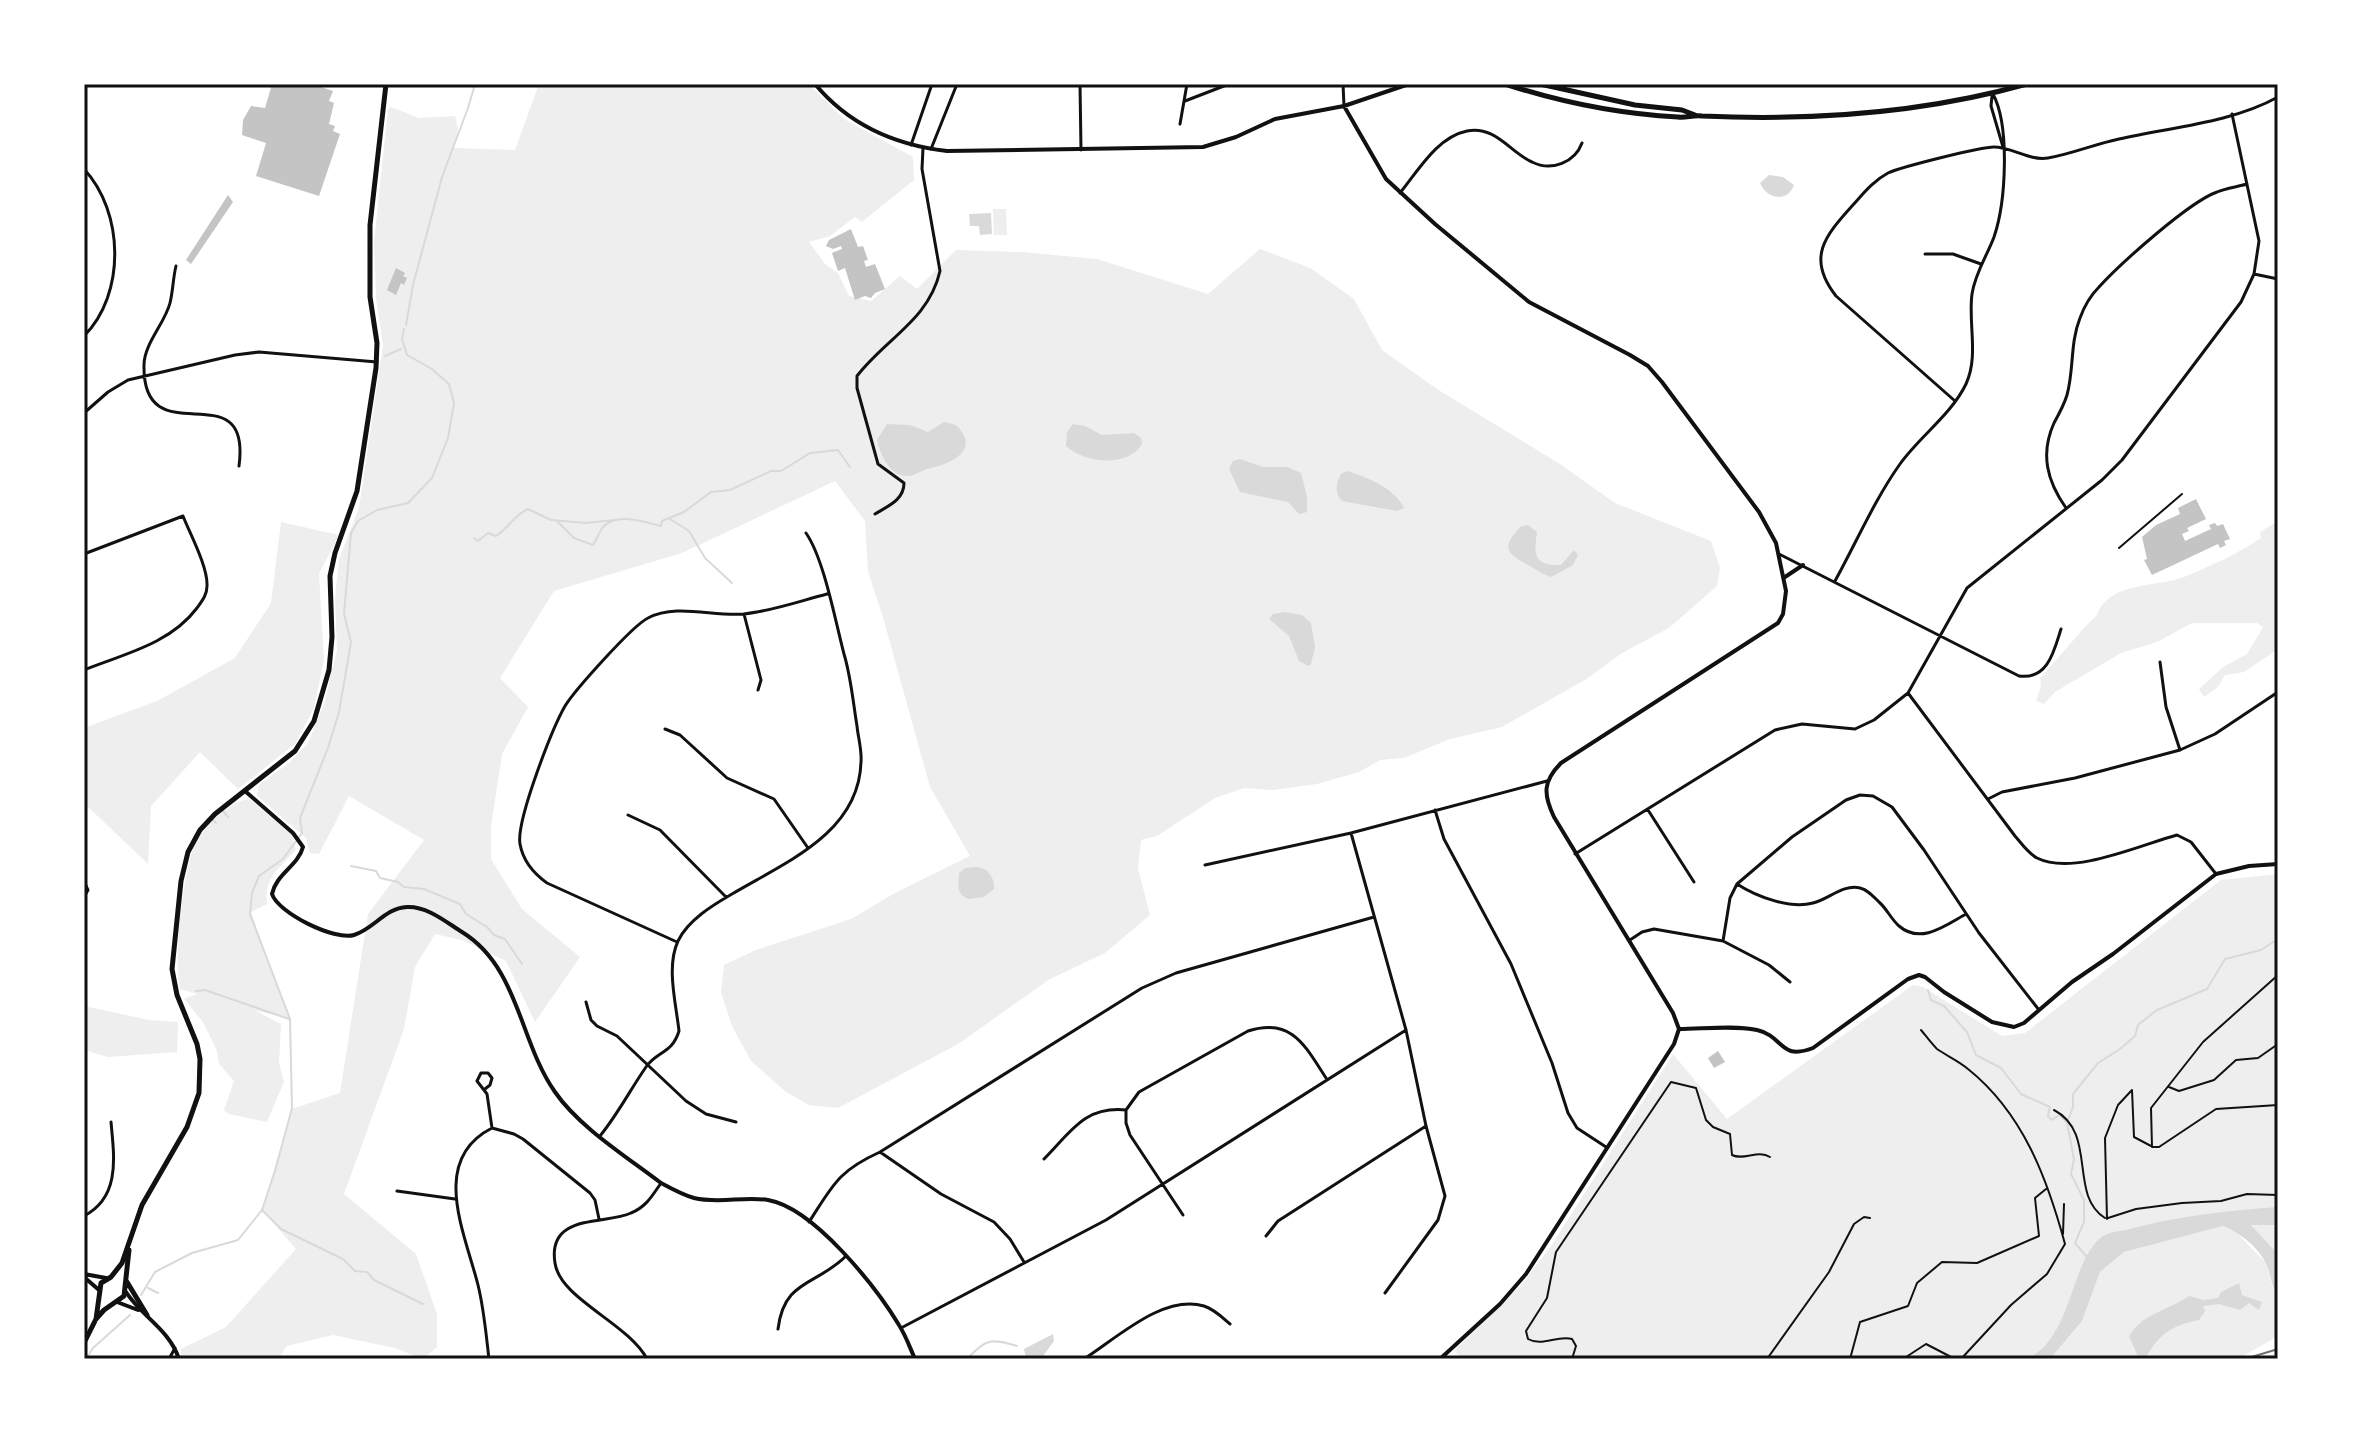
<svg xmlns="http://www.w3.org/2000/svg" width="2362" height="1443" font-family="Barlow,sans-serif">
	<rect width="100%" height="100%" fill="#fff"/>
	<path fill="#eee" d="M539,84H809L844,119L913,157L914,180L862,222L855,217L830,236L809,242L825,264L838,273L849,296L871,301L900,276L917,289L956,250L1022,252L1097,259L1208,294L1260,249L1310,268L1354,299L1382,350L1437,389L1560,464L1615,503L1711,541L1720,568L1717,586L1669,628L1622,653L1588,678L1502,727L1450,739L1404,758L1380,760L1359,772L1317,784L1273,790L1244,788L1215,798L1157,836L1141,840L1138,868L1150,915L1105,953L1050,979L958,1044L838,1108L809,1105L786,1092L751,1061L732,1026L721,992L724,965L756,950L851,919L895,893L970,856L930,787L884,621L868,571L865,521L835,481L682,553L554,591L500,678L528,707L502,754L491,826V859L522,909L580,957L535,1022L506,961L462,940L435,934L415,967L404,1029L344,1194L416,1254L437,1314V1347L423,1359L395,1348L333,1335L287,1346L278,1359H181V1349L226,1327L296,1249L262,1210L292,1109L340,1093L368,914L424,840L349,796L319,854L310,853L306,838L256,795L260,784L290,762L308,743L324,704L337,650L335,598L339,559L359,508L383,345L376,298L374,242L388,109L391,107L419,118L455,116L458,129L454,148L515,150Z
		M993,209H1006L1007,235H994Z
		M2278,521V649L2244,672L2225,675L2218,687L2204,697L2199,689L2223,667L2247,654L2263,627L2257,623H2192L2157,642L2121,653L2055,692L2044,704L2036,701L2041,686L2040,678C2060,657 2076,635 2097,615C2110,581 2155,588 2184,577C2211,566 2237,554 2261,538L2260,532Z
		M281,522L339,535L319,574L324,660L314,708L295,744L238,789L200,752L151,806L148,864L84,803V728L157,701L235,658L271,603Z
		M249,799L291,833L296,850C280,867 263,879 267,904L251,912L289,1019L254,1010L281,1024L279,1063L284,1082L267,1122L229,1114L224,1110L234,1081L219,1064L217,1051L203,1022L184,999L197,994L180,989C174,956 182,885 192,852C199,831 227,802 249,799Z
		M2278,874V1223L2213,1221L2120,1244L2092,1264L2040,1359H1462L1454,1351L1522,1284L1551,1246L1673,1054L1727,1119L1913,985L1923,987L2002,1036L2025,1033L2221,880Z
		M84,1001L89,1007L149,1020L178,1022L177,1052L108,1057L84,1050Z
		M2250,1224L2278,1225V1264L2276,1252Z
		M2223,1226L2237,1233L2266,1263L2273,1289L2278,1298V1336L2238,1359H2050L2082,1321L2100,1272L2124,1252Z"/>
	<path fill="#d9d9d9" d="M1769,175L1783,177L1794,185C1788,203 1766,199 1760,183Z
		M991,213L992,234L980,235L979,226H970L969,214Z
		M944,422L956,425C983,451 948,465 927,469C921,471 915,475 909,476C890,478 880,454 877,440L887,424L910,425L928,432Z
		M1073,424L1085,426L1102,435L1134,433L1141,438L1142,444C1128,468 1084,463 1066,446L1067,432Z
		M1240,459L1263,467H1287L1301,473L1307,497V512L1299,514L1288,502L1240,492L1229,469L1233,461Z
		M1347,471C1366,477 1395,488 1404,508L1397,511L1342,501C1334,493 1336,483 1341,474Z
		M1528,525L1537,532C1534,554 1533,566 1561,565L1574,550L1578,555L1573,565L1551,577C1543,575 1536,569 1528,565C1506,553 1501,548 1520,527Z
		M1285,612L1302,615L1311,623L1315,647L1311,664L1308,666L1299,661L1289,636L1269,619L1273,614Z
		M977,867C988,868 995,878 994,889L984,897L969,899C955,894 959,884 959,873L965,868Z
		M2278,1207V1225H2251L2276,1252L2278,1298C2272,1288 2271,1277 2267,1266C2260,1248 2240,1233 2223,1226L2124,1252L2100,1272L2082,1321L2050,1359H2027C2073,1338 2070,1259 2103,1236C2109,1232 2120,1231 2126,1230C2176,1216 2226,1211 2278,1207Z
		M2239,1283L2242,1295L2262,1302L2259,1310L2249,1303L2240,1310L2219,1304L2203,1306L2205,1311L2199,1320C2172,1325 2159,1334 2145,1359H2139L2129,1336C2143,1313 2169,1310 2189,1296L2204,1300L2218,1298L2221,1292Z
		M1053,1334L1054,1341L1041,1359H1026L1024,1349Z"/>
	<g fill="none" stroke-linecap="round" stroke-linejoin="round">
		<path stroke="#d9d9d9" stroke-width="2" d="M406,325L413,285L442,177L468,108L475,84
			M385,356L401,349
			M670,519L689,531L705,558L732,583
			M557,521L574,538L593,545C597,539 599,532 603,527C617,512 644,522 661,526L662,521L684,512L711,492L730,490L771,471H781L810,453L838,450L850,467
			M474,538L478,541L488,533L496,536C509,528 514,515 528,509L551,520L586,523L614,520
			M223,811L228,817
			M213,820L216,823
			M351,866L376,871L380,878L398,882L404,887L424,889L460,904L466,914L487,927L494,935L505,939L522,964
			M1928,990L1931,1000L1944,1006L1967,1032L1976,1055L2001,1068L2021,1094L2050,1107L2048,1116L2051,1120L2060,1115L2067,1123L2074,1159L2071,1174L2084,1200V1222L2075,1243L2086,1256
			M196,991L205,990L289,1019
			M2068,1120L2073,1107V1094L2098,1063L2120,1049L2135,1036L2138,1025L2157,1010L2207,989L2225,959L2261,950L2278,939
			M262,1210L281,1229L343,1259L355,1271L367,1272L374,1280L423,1304
			M148,1288L158,1293
			M141,1295L155,1272L192,1253L238,1240L262,1210L275,1171L292,1108L290,1019L250,914L252,893L259,876L283,859L302,833L300,818L328,748L339,712L351,642L344,614L351,533L358,521L377,510L408,503L432,478L448,438L454,403L449,384L432,369L407,355L402,339L404,329
			M86,1359L93,1348L130,1315
			M967,1359C986,1339 990,1338 1017,1346"/>
	</g>
	<path fill="#c4c4c4" d="M272,84H312L333,91L329,101L334,103L329,124L335,126L333,131L340,134L319,196L256,176L266,143L242,135L243,120L251,106L265,108Z
		M228,195L233,202L191,264L186,260Z
		M851,229L858,247L863,246L868,260L864,261L866,267L875,264L885,289L875,293L871,298L865,296L855,300L845,268L838,271L832,253L842,249L841,246L833,249L826,246L829,240Z
		M396,268L405,273L403,276L407,278L404,285L401,283L396,295L387,290Z
		M2196,499L2206,519L2187,528L2189,531L2182,534L2185,541L2211,529L2209,525L2215,523L2217,526L2223,524L2230,539L2224,541L2226,545L2220,548L2218,544L2152,575L2144,560L2147,559L2142,537L2156,525L2180,514L2178,508Z
		M1718,1051L1725,1062L1714,1068L1708,1058Z"/>
	<g fill="none" stroke-linecap="round" stroke-linejoin="round">
		<path stroke="#111" stroke-width="2" d="M2278,975L2203,1042L2151,1108L2152,1147H2159L2216,1109L2278,1105
			M1921,1030C1926,1036 1931,1043 1937,1049C1947,1056 1959,1061 1968,1069C2023,1113 2047,1178 2065,1244L2047,1274L2011,1305L1961,1359
			M2169,1087L2179,1091L2214,1080L2236,1060L2258,1058L2278,1044
			M2054,1110C2098,1133 2068,1195 2105,1218
			M2108,1218L2136,1209L2182,1203L2221,1201L2247,1194L2278,1195
			M2107,1219L2105,1138L2118,1105L2132,1090L2134,1137L2151,1146
			M2063,1234L2064,1204
			M1572,1359L1576,1346L1572,1339C1557,1335 1542,1347 1528,1339L1526,1331L1547,1298L1556,1252L1671,1082L1696,1088L1706,1120L1713,1127L1730,1134L1732,1155C1744,1161 1758,1149 1770,1157
			M1767,1359L1829,1272L1854,1224L1864,1217L1870,1218
			M1850,1359L1860,1322L1908,1306L1917,1283L1942,1262L1977,1263L2039,1236L2035,1198L2046,1189
			M1903,1359L1926,1344L1955,1359"/>
		<path stroke="#111" stroke-width="2" d="M2119,548L2182,494"/>
		<path stroke="#111" stroke-width="3" d="M1080,84L1081,150
			M1343,84L1344,106
			M1992,96L1991,106L2003,147
			M1185,101L1229,84
			M1180,124L1187,84
			M911,145L932,84
			M931,149L957,84
			M84,169C124,212 126,294 84,336
			M1400,193C1418,171 1437,137 1467,131C1495,125 1511,153 1532,162C1552,172 1575,162 1582,143
			M1925,254H1953L1981,264
			M176,266C173,278 173,291 170,303C165,323 144,344 144,365C142,459 252,368 239,466
			M2254,274L2278,279
			M1955,401L1836,296C1806,258 1825,236 1852,206C1863,194 1873,181 1888,173C1901,167 1980,147 1994,147C2012,147 2029,161 2048,158C2072,154 2095,144 2119,139C2171,127 2231,123 2278,97
			M84,413L108,392L128,380L235,355L259,352L377,362
			M2066,508C2047,481 2040,454 2054,423C2059,414 2064,405 2067,395C2074,370 2070,343 2080,318C2084,307 2091,295 2099,287C2121,263 2189,202 2217,192C2226,188 2237,187 2247,184
			M875,514C888,506 904,500 904,483L878,464L857,388V376C885,339 929,320 940,271L922,169L923,148
			M84,554L183,516C190,534 208,567 207,586C207,595 202,601 197,608C170,644 124,654 84,670
			M1779,554L2019,676C2048,680 2054,651 2061,629
			M1835,581C1856,543 1875,499 1900,464C1920,436 1951,415 1966,384C1979,356 1968,323 1972,294C1975,273 1987,256 1994,237C2006,202 2010,126 1993,94
			M744,614L761,680L758,690
			M2160,662L2166,707L2180,750
			M1908,693L2015,836C2022,844 2028,853 2037,858C2073,876 2140,845 2177,835L2191,842L2216,874
			M665,729L680,735L727,778L774,799L808,848
			M1988,799L2002,792L2075,778L2180,750L2215,734L2278,692
			M1435,810L1444,839L1511,964L1552,1063L1568,1113L1577,1128L1606,1147
			M1648,810L1694,882
			M628,815L660,830L726,897
			M1351,833L1406,1030L1426,1126L1445,1196L1438,1220L1385,1293
			M1575,854L1775,730L1802,724L1855,729L1874,720L1908,693L1967,588L2102,480L2122,460L2241,302L2254,274L2259,241L2232,114
			M1205,865L1351,833L1547,781
			M84,881L88,890L84,897
			M1737,884C1757,897 1790,909 1813,903C1829,899 1843,884 1860,888C1868,890 1873,896 1879,902C1887,909 1891,919 1899,926C1921,945 1946,925 1966,914
			M1630,940L1642,932L1654,929L1723,941L1769,965L1790,982
			M1723,941L1730,898L1737,884L1792,837L1846,800L1860,795L1873,796L1892,807L1924,850L1979,933L2039,1010
			M677,942L547,883C533,873 523,861 520,844C516,821 552,729 565,706C575,690 632,626 648,618C676,603 714,617 744,614C772,611 800,601 827,594
			M586,1002L591,1020L597,1026L617,1036L686,1101L706,1114L736,1122
			M485,1089L490,1085L492,1078L488,1073H481L477,1081L487,1094L492,1128
			M600,1136C618,1114 630,1090 646,1067C657,1051 672,1054 679,1031C676,1003 666,967 678,941C688,920 713,905 732,894C786,862 859,833 861,762C862,750 858,737 857,726C853,702 851,677 844,654C835,620 824,559 806,533
			M880,1152L941,1194L994,1222L1010,1239L1024,1262
			M1044,1159C1071,1132 1084,1106 1126,1110
			M397,1191L455,1199
			M1183,1215L1130,1135L1126,1123V1110L1139,1092L1248,1031C1292,1017 1305,1046 1326,1078
			M84,1216C121,1197 114,1156 111,1122
			M809,1222C833,1185 838,1171 880,1152L1142,988L1176,973L1374,917
			M1266,1236L1278,1221L1426,1126
			M901,1328L1106,1220L1406,1030
			M778,1329C784,1279 816,1286 846,1256
			M169,1359L175,1348
			M489,1359C486,1334 484,1309 478,1285C465,1233 429,1160 492,1128L514,1134L523,1139L590,1193L595,1200L599,1219
			M647,1359C628,1323 560,1299 555,1263C547,1213 605,1225 631,1213C646,1207 652,1196 661,1183
			M1084,1359C1117,1338 1163,1294 1204,1306C1214,1309 1222,1317 1230,1324"/>
		<path stroke="#111" stroke-width="4" d="M815,84C849,125 895,145 947,151L1203,147L1236,137L1275,119L1344,106L1409,84
			M1344,106L1386,179L1435,224L1529,302L1630,355L1648,366L1662,382L1759,512L1776,543L1786,591L1783,614L1778,623L1561,763C1543,781 1543,794 1554,817L1673,1013L1679,1029
			M1785,577L1803,565
			M245,791L293,833L303,847C298,866 276,874 272,894C278,913 335,941 354,935C374,929 385,908 407,907C427,906 446,922 462,932C519,967 519,1041 555,1092C579,1127 627,1157 661,1183C672,1189 683,1195 694,1198C719,1204 744,1196 768,1200C814,1208 876,1287 899,1325C906,1336 910,1348 915,1359
			M84,1274L106,1278
			M84,1277L99,1290
			M126,1292C142,1317 169,1329 179,1359
			M117,1302L138,1310
			M1440,1359L1500,1304L1526,1274L1674,1044L1679,1029C1703,1029 1733,1025 1757,1030C1784,1036 1779,1061 1813,1048L1908,979L1919,975L1925,977L1944,992L1992,1022L2014,1027L2024,1023L2072,982L2113,954L2216,874L2249,866L2278,864"/>
		<path stroke="#111" stroke-width="5" d="M127,1282L147,1315
			M96,1319L101,1283L111,1277L122,1263L142,1205L187,1127L199,1093L200,1059L197,1044L177,995L172,969L181,881L188,852L200,830L215,814L295,751L314,721L329,670L332,637L330,576L335,553L357,491L376,368L377,343L370,297V225L386,84
			M84,1343L96,1319L104,1310L124,1296L129,1250"/>
		<path stroke="#111" stroke-width="5" d="M1505,84C1560,102 1620,114 1678,117C1686,118 1693,115 1702,116C1812,121 1920,114 2027,84
			M1540,84L1635,105L1682,110L1695,115"/>
		<path stroke="#707070" stroke-width="2" d="M2245,1359L2278,1349"/>
	</g>
	<rect width="2362" height="1443" fill="none" stroke="#ffffff" stroke-width="172"/>
	<rect x="86" y="86" width="2190" height="1271" fill="none" stroke="#111" stroke-width="3"/>
</svg>
